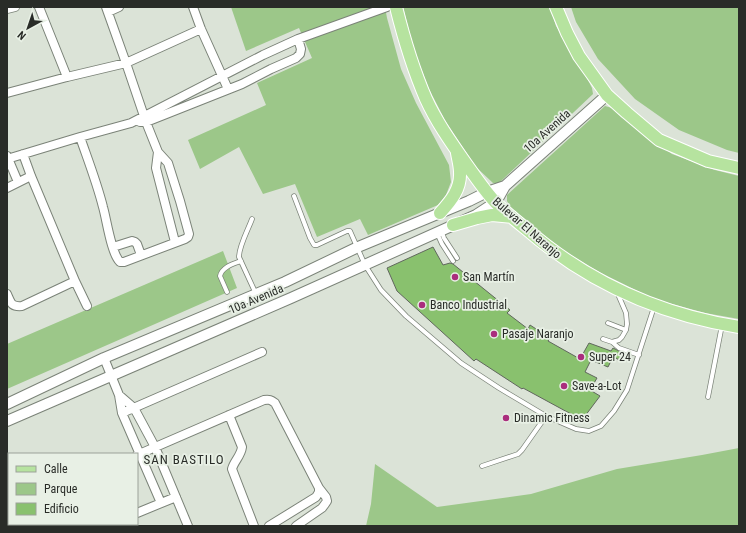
<svg xmlns="http://www.w3.org/2000/svg" width="746" height="533" font-family="'Roboto Condensed',sans-serif">
	<rect width="100%" height="100%" fill="#dbe3d7"/>
	<path fill="#9cc789" d="M231,7H385L387,18L401,69L416,103L449,165L451,182L446,195L438,205L368,235L360,219L317,237L295,184L263,194L239,147L200,169L188,140L266,105L257,83L312,58L299,28L246,51Z
		M403,7H550L556,26L588,80L592,88L593,94L499,183H493L476,167L446,122L429,89L414,50Z
		M571,7H739V153L727,150L679,130L635,99L598,59L576,22Z
		M605,106L612,108L645,135L672,154L715,170L739,176V319L705,313L654,299L601,273L557,247L511,208L507,201V195Z
		M223,251L237,288L7,389V344Z
		M739,448V526H366L371,504L375,464L437,507L531,494L617,469L702,455Z"/>
	<path fill="#89c16e" stroke="#60675d" d="M433,247L443,265L450,263L453,264L510,310L507,313L528,329L530,325L550,338L548,341L580,359L589,343L611,351L613,348L625,354L622,361L613,357L608,367L591,360L585,372L597,378L590,390L600,396L582,420L523,388L522,389L476,359L474,361L397,291L387,268Z"/>
	<g fill="none" stroke-linecap="round" stroke-linejoin="round">
		<g stroke="#7b8378" stroke-width="5.5">
			<path id="service" d="M294,196L310,238L314,245H317L347,231H350L365,265L381,290L406,316L461,363L499,388L546,416L576,429L589,431L601,426L614,411L627,390L654,307
				M252,219C248,230 239,246 239,257L256,294
				M441,230L444,238L457,258
				M437,233L442,244L453,261
				M227,292L220,276C222,267 233,264 241,261
				M608,323L626,330
				M603,339L612,342L619,340L622,337L626,330L627,324L626,313L617,292
				M612,342L619,348L639,355
				M708,397L722,325
				M482,466L518,454L522,450L546,416"/>
		</g>
		<g stroke="#7b8378" stroke-width="10">
			<path id="minor" d="M39,7L67,77
				M193,7L201,29L228,89
				M7,9L15,7
				M108,12L119,7
				M7,93L67,77L126,63L201,29
				M140,122H146L242,84L271,69L296,58L300,54L301,49L298,39
				M80,137C88,160 97,183 103,207C107,221 111,253 120,262H124L185,239L188,237L189,234L180,201L168,163L158,152L146,122L126,63L106,7
				M158,152L156,168L175,242
				M23,154L31,176L75,281L87,306
				M7,156L18,182
				M7,159L80,137L131,123L263,55L298,39L387,7
				M7,188L31,176
				M113,247L132,241L135,242L137,244L141,255
				M7,294C11,303 11,307 22,306L75,281
				M104,358L119,395L122,413L161,503
				M119,395L134,408L155,447L188,526
				M122,413L262,352
				M229,415L242,447C241,456 234,461 232,469L254,526
				M137,455L264,400C269,399 271,400 275,403L319,488V492L316,497L269,526
				M7,512L9,511
				M137,513L176,497
				M7,523L12,526
				M109,526L112,524
				M296,526L322,508L325,504L327,501L326,497L319,488"/>
		</g>
		<g stroke="#7b8378" stroke-width="12">
			<path id="tertiary" d="M7,404L104,358L285,282L358,247L469,201L487,192L505,186
				M7,421L291,298L476,215L496,202L505,186L607,95"/>
		</g>
		<g stroke="#fff" stroke-width="14">
			<path id="primary" d="M396,7C404,39 413,69 426,99C436,121 450,141 464,161C474,175 484,190 495,202C504,211 515,220 525,228C587,282 657,314 739,327
				M556,7L567,33L579,56L607,95L627,113L659,140L708,161L739,168
				M440,213C451,201 461,189 460,172C460,166 458,159 457,153
				M453,225L477,218L492,215L512,217"/>
		</g>
		<use href="#service" stroke="#fff" stroke-width="4"/>
		<use href="#minor" stroke="#fff" stroke-width="8"/>
		<use href="#tertiary" stroke="#fff" stroke-width="10"/>
		<use href="#primary" stroke="#b6e39f" stroke-width="12"/>
	</g>
	<g fill="#aa2d7d" stroke="#e8f0e5" stroke-width="1.5">
		<circle cx="455" cy="277" r="4"/>
		<circle cx="422" cy="305" r="4"/>
		<circle cx="494" cy="334" r="4"/>
		<circle cx="581" cy="357" r="4"/>
		<circle cx="564" cy="386" r="4"/>
		<circle cx="506" cy="418" r="4"/>
	</g>
	<g text-anchor="middle" stroke-width="3.5" stroke-linejoin="round" paint-order="stroke">
		<g font-size="12" fill="#292c28" stroke="#e8f0e5">
			<text transform="translate(547 131) rotate(-42)" y="4">10a Avenida</text>
			<text transform="translate(527 228) rotate(41)" y="4">Bulevar El Naranjo</text>
			<text transform="translate(256 299) rotate(-23)" y="4">10a Avenida</text>
		</g>
		<g font-size="12" fill="#292c28" stroke="#e8f0e5" text-anchor="start">
			<text x="463" y="281">San Martín</text>
			<text x="430" y="309">Banco Industrial</text>
			<text x="502" y="338">Pasaje Naranjo</text>
			<text x="589" y="361">Super 24</text>
			<text x="572" y="390">Save-a-Lot</text>
			<text x="514" y="422">Dinamic Fitness</text>
		</g>
		<g font-size="13" letter-spacing="1" fill="#292c28" stroke="#e8f0e5">
			<text x="184" y="464">SAN BASTILO</text>
		</g>
	</g>
	<rect width="746" height="533" fill="none" stroke="#292c28" stroke-width="16"/>
	<rect x="8" y="453" width="130" height="72" fill="#e8f0e5" stroke="#9ca299"/>
	<rect x="16" y="466" width="20" height="6" fill="#b6e39f" stroke="#9ca299"/>
	<text x="44" y="473" font-size="12" fill="#292c28">Calle</text>
	<rect x="16" y="483" width="20" height="12" fill="#9cc789" stroke="#9ca299"/>
	<text x="44" y="493" font-size="12" fill="#292c28">Parque</text>
	<rect x="16" y="503" width="20" height="12" fill="#89c16e" stroke="#9ca299"/>
	<text x="44" y="513" font-size="12" fill="#292c28">Edificio</text>
	<g transform="translate(28 28) rotate(220)" stroke="#e8f0e5" stroke-width="3" paint-order="stroke">
	<path d="M0-3L7 15L0 10L-7 15Z" fill="#292c28"/>
	<text y="-6" font-size="11" font-weight="bold" text-anchor="middle" fill="#292c28">N</text>
	</g>
</svg>
